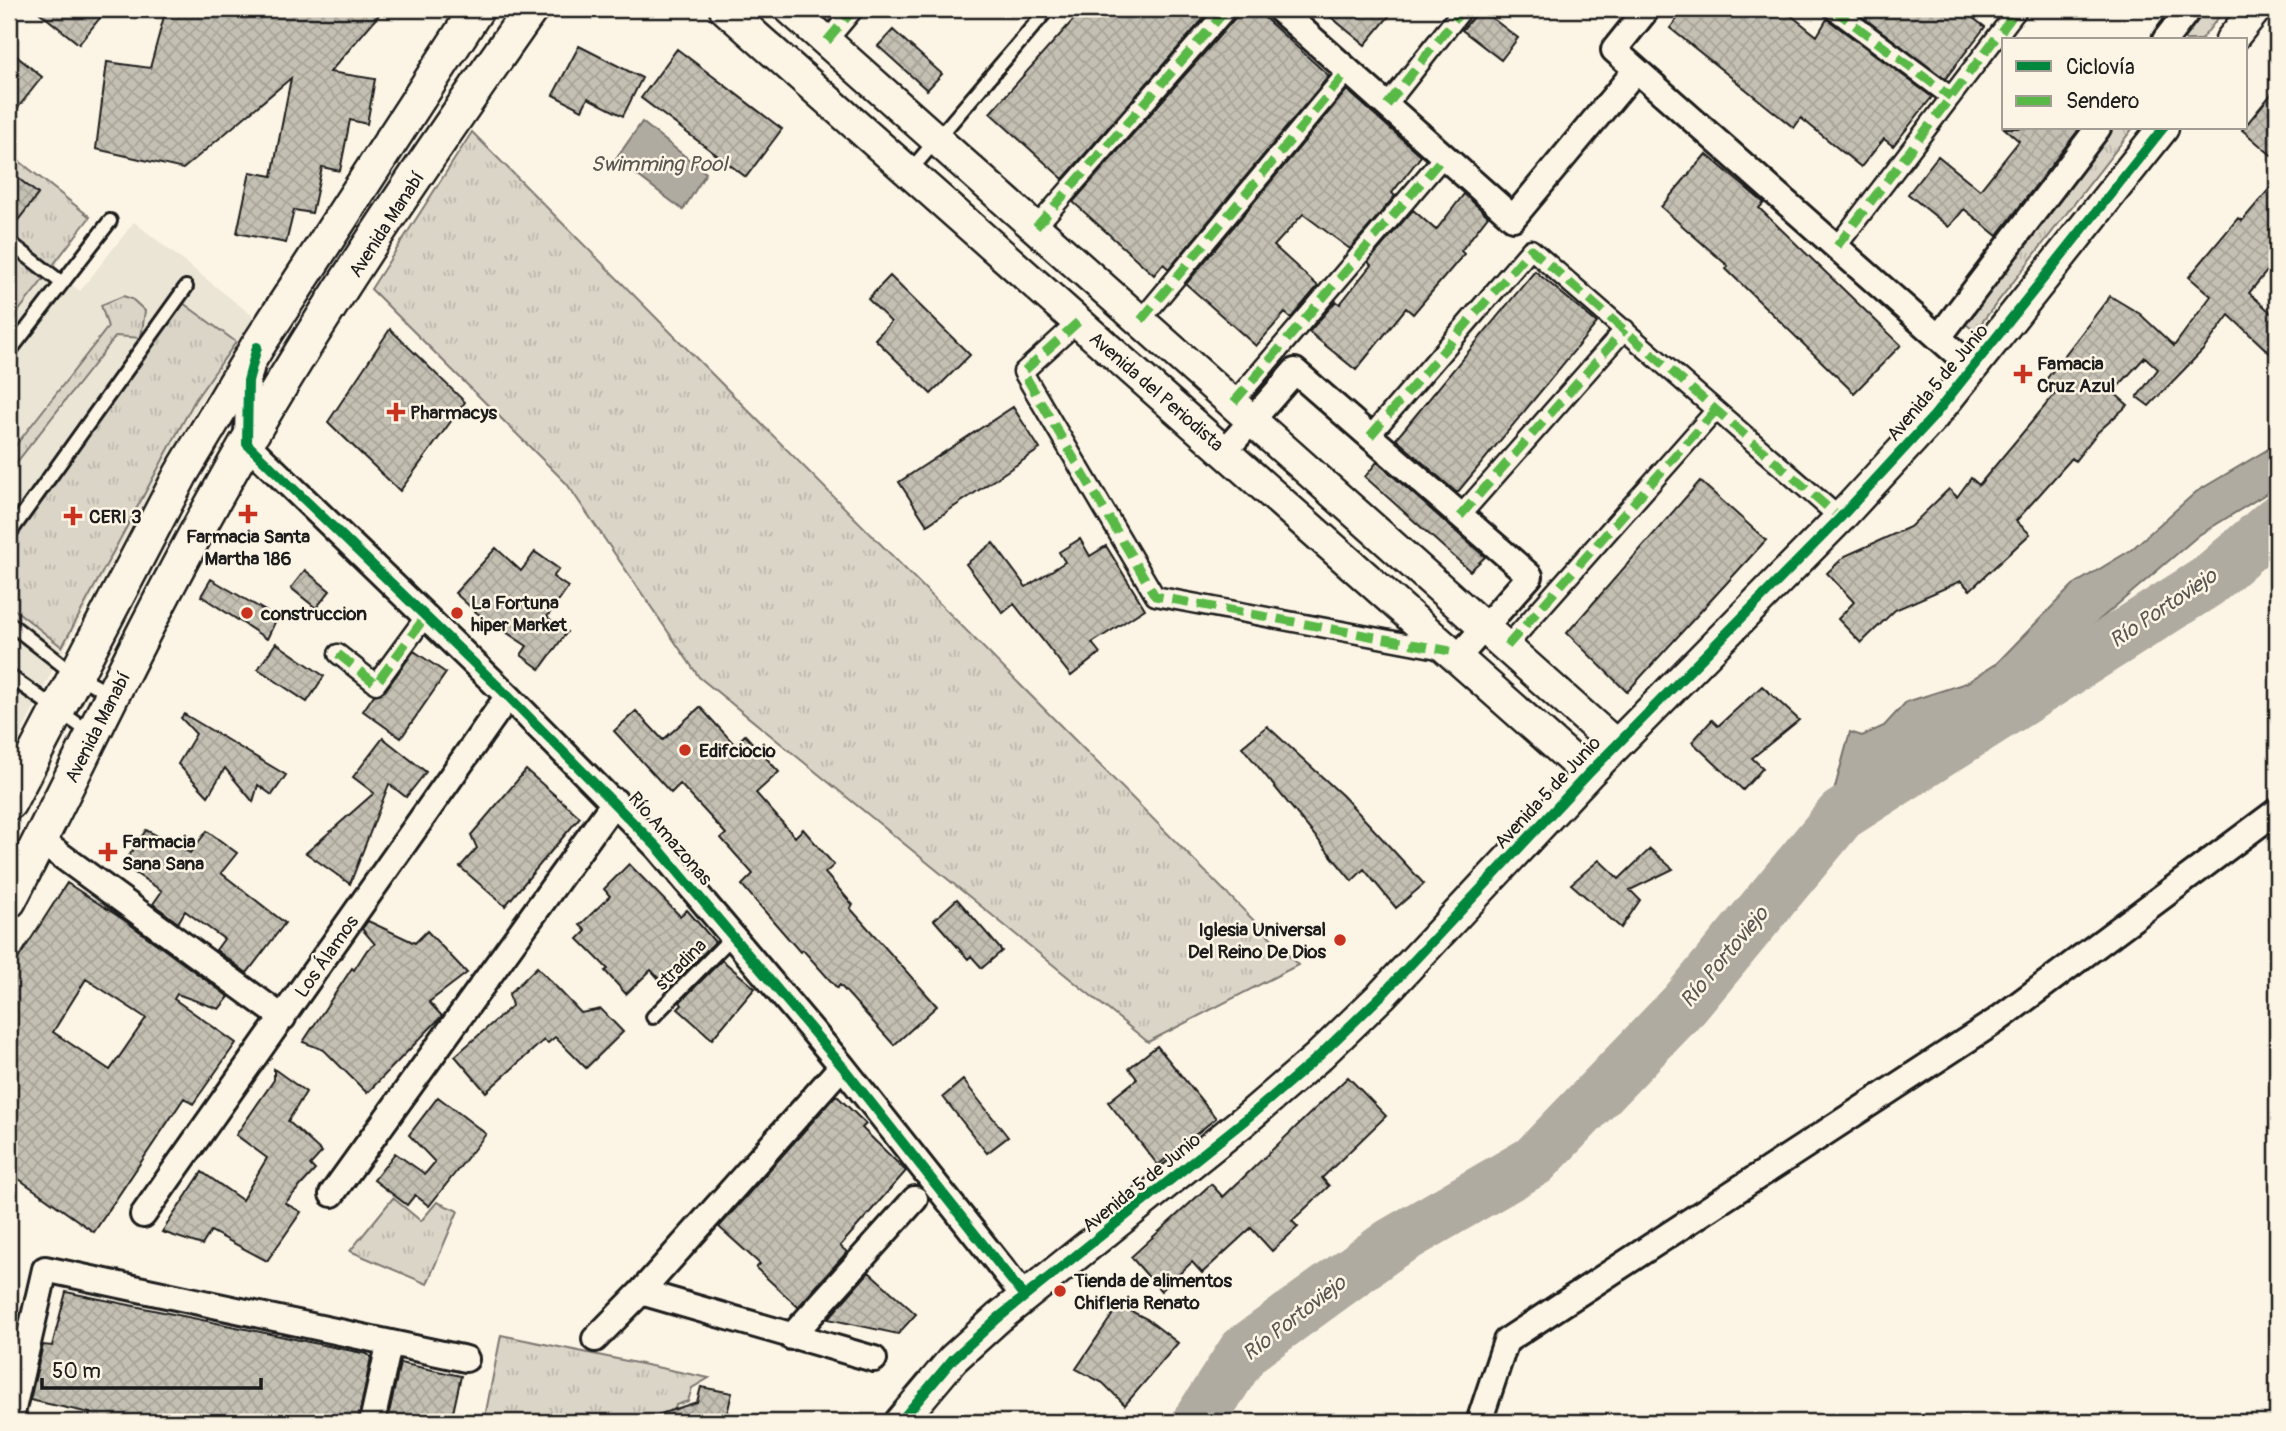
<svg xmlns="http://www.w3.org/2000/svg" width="2286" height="1431" font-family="Pangolin,sans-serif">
	<defs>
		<pattern id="grass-tufts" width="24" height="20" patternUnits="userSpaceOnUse" patternTransform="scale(1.75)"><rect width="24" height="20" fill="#dbd5c8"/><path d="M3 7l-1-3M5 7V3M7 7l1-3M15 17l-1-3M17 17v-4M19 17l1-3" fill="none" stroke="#bbb6ab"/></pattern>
		<pattern id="building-cross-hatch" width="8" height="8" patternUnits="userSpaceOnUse" patternTransform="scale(1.75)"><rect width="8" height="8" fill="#c4c0b3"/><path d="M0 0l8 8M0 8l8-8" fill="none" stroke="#a8a499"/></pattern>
	</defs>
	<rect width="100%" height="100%" fill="#fcf5e5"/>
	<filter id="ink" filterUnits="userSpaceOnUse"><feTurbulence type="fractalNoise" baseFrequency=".0143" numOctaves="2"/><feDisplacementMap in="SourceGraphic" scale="14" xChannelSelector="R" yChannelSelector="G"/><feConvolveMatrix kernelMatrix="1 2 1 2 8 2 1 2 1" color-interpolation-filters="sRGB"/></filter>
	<g filter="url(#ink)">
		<path fill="#ebe5d6" d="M134,222L258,320L201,400L53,669L9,759V237L80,291Z"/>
		<path fill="url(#grass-tufts)" stroke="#7c7872" stroke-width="2" d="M2204,9H2225L2201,40H2180Z
			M2113,128H2133L1975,331L1963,322Z
			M472,132L1298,965L1148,1042L699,677L567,484L371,289Z
			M9,153L90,217L50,269L9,237V221L14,225L38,195L9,171Z
			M9,248L46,276L9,323Z
			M123,296L132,299L145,311L141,338L116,336L9,472V454L108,327L101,305Z
			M183,303L236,342L195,400L62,647L9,605V548Z
			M393,1198L421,1221L437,1202L458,1211L427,1284L350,1251Z
			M501,1335L709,1378L692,1388L688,1401L676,1405L672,1422H484Z"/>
		<path fill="#b0aba1" stroke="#75726c" stroke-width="2" d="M642,122L706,173L683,210L616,159Z
			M2277,444V487L2199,535L2084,633L2046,656L2010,692L1888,772L1851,792L1834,791L1850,732L1862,736L1884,726L1906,702L1966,683L1996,664L2073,585L2131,550L2196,492Z"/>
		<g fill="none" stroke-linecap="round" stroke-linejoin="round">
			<path stroke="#b0aba1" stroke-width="52" d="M1198,1422L1244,1351L1391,1244L1534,1161L1685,1004L1841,815L2207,582L2277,521"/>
		</g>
		<path fill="url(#building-cross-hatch)" stroke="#1c1c1c" stroke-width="2" fill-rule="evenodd" d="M35,9H107L79,44Z
			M166,9H384L330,72L375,79L367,124L350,120L340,171L322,167L312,213L294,210L286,243L237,233L250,172L272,176L291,78L183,169L96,149L107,62L150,68Z
			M1083,9H1212L1063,179L990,113Z
			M1238,9H1255L1329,76L1169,269L1163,264L1154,275L1073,202L1236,17Z
			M1321,9H1395L1365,45Z
			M1480,9L1518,38L1501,60L1462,30Z
			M1685,9H1783L1817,36L1827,19L1932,97L1893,146L1884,139L1861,167L1801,118L1794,128L1670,28Z
			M1852,9H1961L1985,27L1945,79Z
			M893,30L942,74L927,90L878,46Z
			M579,46L642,78L623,116L588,98L582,110L553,95Z
			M677,49L782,129L746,177L641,98Z
			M9,50L42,77L9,119Z
			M2277,87V160L2242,130Z
			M1347,90L1421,156L1392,193L1395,196L1350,249L1303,214L1274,246L1318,286L1291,318L1285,313L1256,346L1186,284Z
			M2004,128H2080L1997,236L1964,209L1949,227L1908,194L1938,156L1980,190L2019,141Z
			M1706,154L1764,203L1759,208L1901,345L1854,393L1726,269L1728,266L1661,207Z
			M9,171L38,194L9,232Z
			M2277,180V259L2249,293L2277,318V360L2229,315L2203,350L2149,406L2137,397L2158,369L2145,357L2113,392L2128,405L2098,432L2075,461L2072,458L2016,521L2030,534L1970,590L1961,581L1895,610L1861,643L1838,619L1854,602L1827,573L1845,556L1910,527L1949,489L1957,497L1971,478L1979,485L2055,394L2045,381L2110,296L2140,314L2174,346L2211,296L2189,277L2238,218L2242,221Z
			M1464,194L1488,216L1461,251L1464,254L1413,314L1406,308L1356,370L1309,332L1336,301L1340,304L1371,265L1368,262L1413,210L1436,230Z
			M1535,271L1597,323L1457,493L1396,439Z
			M890,276L970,355L931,394L875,339L891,322L868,299Z
			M390,329L465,402L400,491L328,422Z
			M1013,407L1040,449L927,525L899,482Z
			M1377,462L1485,557L1470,571L1365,477Z
			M1700,481L1766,540L1627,692L1567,633Z
			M1080,539L1090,556L1106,546L1145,609L1092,643L1100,653L1071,676L1014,604L1003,613L966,564L993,543L1026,587L1065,562L1059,552Z
			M496,548L521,571L535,552L559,569L553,577L568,587L547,617L567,632L540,669L521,655L527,646L477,613L455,593Z
			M305,570L330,591L316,608L291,588Z
			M211,579L277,618L267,639L201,596Z
			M276,643L324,676L307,702L258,669Z
			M414,651L446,673L401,738L363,711L374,695L385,691Z
			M1762,686L1799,720L1752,758L1763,768L1743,790L1692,742L1712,720L1718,726Z
			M700,707L735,745L745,735L779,772L756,793L795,837L803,829L834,865L825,873L853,905L850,908L937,1006L894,1045L840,985L837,988L803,950L800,952L742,885L753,874L721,838L726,834L680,784L671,793L614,731L636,711L663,740Z
			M184,714L286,775L272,795L258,785L253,802L225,768L208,796L178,764L196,734L181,718Z
			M1267,726L1343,796L1424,884L1396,908L1364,869L1352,881L1242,747Z
			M383,738L426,772L406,797L389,784L350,884L306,853L374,793L353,777Z
			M526,770L580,817L505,906L460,867L477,848L471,835Z
			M146,830L190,853L207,831L237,853L221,873L285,923L247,973L216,950L224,939L185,911L178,923L153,904L162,891L123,865Z
			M1650,849L1673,869L1630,890L1640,900L1621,928L1571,884L1599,860L1619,879Z
			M629,864L680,916L687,910L715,942L668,989L651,970L626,994L605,971L608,969L578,939L586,931L580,925L610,896L604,889Z
			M67,883L124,920L229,997L219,1009L177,994L174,999L236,1043L193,1104L184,1098L94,1232L9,1172V973ZM86,979L146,1018L110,1070L53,1032Z
			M957,899L1002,951L982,968L971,956L968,959L934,920Z
			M368,921L415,943L427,931L467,973L429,1002L442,1016L367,1093L324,1050L303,1042L352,968L354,970L367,950L375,944L362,929Z
			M722,960L755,988L712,1039L678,1009L682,1005L680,1002Z
			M537,967L581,1013L601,1009L623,1032L586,1068L555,1037L548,1043L544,1040L486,1092L455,1056L512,1006L509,994Z
			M1157,1046L1216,1118L1158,1165L1108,1102L1137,1079L1129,1068Z
			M274,1069L306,1092L288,1121L322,1152L310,1165L315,1170L285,1203L301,1212L267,1261L211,1231L202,1245L162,1232L202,1172L242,1200L267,1158L236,1135L274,1080Z
			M1348,1077L1386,1116L1322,1178L1329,1186L1292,1221L1298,1227L1272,1251L1251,1228L1202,1273L1192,1262L1161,1291L1131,1257L1211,1184L1223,1197Z
			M963,1080L1008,1137L987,1153L943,1097Z
			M836,1095L866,1124L862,1128L906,1171L840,1246L847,1252L798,1307L756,1268L760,1264L719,1227Z
			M438,1097L486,1134L429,1206L415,1195L407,1205L374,1180L395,1153L425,1174L435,1162L409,1135Z
			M869,1272L916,1314L898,1334L828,1319Z
			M66,1292L367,1354L371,1357L358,1422H88L90,1413L30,1400L43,1345L52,1346Z
			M1119,1305L1147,1319L1178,1343L1125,1405L1103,1383L1076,1369Z
			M400,1363L461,1376L451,1422H387Z
			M701,1387L732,1393L725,1422H651V1417L697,1402Z"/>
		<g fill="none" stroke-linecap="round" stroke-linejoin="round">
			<g stroke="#1c1c1c" stroke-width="18">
				<path id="service" d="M909,172L1048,9
					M9,242L62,283
					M9,352L110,221
					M9,534L186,287
					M9,623L74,674L110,694
					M9,676L92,734
					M653,1017L733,936"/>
			</g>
			<g stroke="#1c1c1c" stroke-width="23">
				<path id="pedestrian" d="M1833,9L1951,97
					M827,41L854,9
					M1387,105L1463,9
					M1036,227L1227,9
					M1837,246L2018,9
					M1141,320L1348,71
					M1078,322L1023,372L1155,596L1443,650
					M1234,402L1444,156
					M1370,436L1531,249L1840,518
					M1460,516L1625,329
					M1507,646L1716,410
					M338,654L376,684L425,617"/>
			</g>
			<g stroke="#1c1c1c" stroke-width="30">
				<path id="minor" d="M1279,9L1513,218L1636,70
					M1647,9L1614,50L1974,369
					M2165,40L2189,9
					M1939,337L2098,128
					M253,361L248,381L247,444L508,696L658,848L842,1066L1024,1296
					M1225,451L1295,371L1530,576L1458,657
					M40,840L283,1018
					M332,1194L615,801
					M143,1215L508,696
					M641,1292L874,1359
					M791,1337L915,1199
					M595,1339L641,1292L842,1066
					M10,1422L45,1269L466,1359
					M372,1422L389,1345
					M1479,1422L1506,1341L1996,1021L2277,811"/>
			</g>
			<g stroke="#1c1c1c" stroke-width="35">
				<path id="tertiary" d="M725,9L1588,774
					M790,9L1616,745
					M2231,40L2256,9
					M900,1422L953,1359L998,1318L1245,1120L1318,1057L1382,995L1588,774L1840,518L1933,417L2163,128"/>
			</g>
			<g stroke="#1c1c1c" stroke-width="38">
				<path id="secondary" d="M9,803L181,474L257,347L477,9
					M9,901C78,767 142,629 216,497C309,329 421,166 531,9"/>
			</g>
			<use href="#service" stroke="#fcf5e5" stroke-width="12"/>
			<use href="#pedestrian" stroke="#fcf5e5" stroke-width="18"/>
			<use href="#minor" stroke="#fcf5e5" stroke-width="24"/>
			<use href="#tertiary" stroke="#fcf5e5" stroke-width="30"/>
			<use href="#secondary" stroke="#fcf5e5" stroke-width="33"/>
			<path stroke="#58b947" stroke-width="9" stroke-dasharray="18 9" stroke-linecap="butt" d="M1833,9L1951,97
				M827,41L854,9
				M1387,105L1463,9
				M1036,227L1227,9
				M1837,246L2018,9
				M1141,320L1348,71
				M1078,322L1023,372L1155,596L1450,651
				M1234,402L1444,156
				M1370,436L1531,249L1840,518
				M1460,516L1625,329
				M1507,646L1716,410
				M338,654L376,684L425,617"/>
			<g stroke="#fcf5e5" stroke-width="15">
				<path id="cycleway" d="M257,347L248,381L247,444L508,696L658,848L842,1066L1024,1296
					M900,1422L953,1359L998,1318L1245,1120L1318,1057L1382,995L1588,774L1840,518L1933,417L2163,128"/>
			</g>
			<use href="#cycleway" stroke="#00873e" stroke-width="10"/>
		</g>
	</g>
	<g fill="#c8321e" stroke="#fcf5e5" stroke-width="2.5">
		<path d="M2019.5 363.5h7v7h7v7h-7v7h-7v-7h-7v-7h7z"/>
		<path d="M392.5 401.5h7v7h7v7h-7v7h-7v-7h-7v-7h7z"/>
		<path d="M244.5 503.5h7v7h7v7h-7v7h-7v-7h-7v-7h7z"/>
		<path d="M69.5 505.5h7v7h7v7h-7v7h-7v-7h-7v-7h7z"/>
		<circle cx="247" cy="613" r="7"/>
		<circle cx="457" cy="613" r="7"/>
		<circle cx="685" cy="750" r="7"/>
		<path d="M104.5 841.5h7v7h7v7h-7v7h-7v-7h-7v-7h7z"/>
		<circle cx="1340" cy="940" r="7"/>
		<circle cx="1060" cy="1291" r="7"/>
	</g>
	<g text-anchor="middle" stroke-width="5" stroke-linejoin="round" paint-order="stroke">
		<g font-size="19" fill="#1c1c1c" stroke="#fcf5e5">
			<text transform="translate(386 224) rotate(-57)" y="7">Avenida Manabí</text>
			<text transform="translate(1937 382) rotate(-50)" y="7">Avenida 5 de Junio</text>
			<text transform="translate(1157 391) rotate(41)" y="7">Avenida del Periodista</text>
			<text transform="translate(97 727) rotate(-63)" y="7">Avenida Manabí</text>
			<text transform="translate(1547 792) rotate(-47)" y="7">Avenida 5 de Junio</text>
			<text transform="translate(671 838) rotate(49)" y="7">Río Amazonas</text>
			<text transform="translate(326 956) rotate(-55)" y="7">Los Álamos</text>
			<text transform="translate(680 964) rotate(-45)" y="7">stradina</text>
			<text transform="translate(1141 1182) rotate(-39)" y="7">Avenida 5 de Junio</text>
		</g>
		<g font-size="19" font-weight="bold" fill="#1c1c1c" stroke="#fcf5e5" text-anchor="start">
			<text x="2037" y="370">Famacia<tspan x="2037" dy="22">Cruz Azul</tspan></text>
			<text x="410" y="419">Pharmacys</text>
			<text x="89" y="523">CERI 3</text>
			<text x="248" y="543" text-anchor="middle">Farmacia Santa<tspan x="248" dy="22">Martha 186</tspan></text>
			<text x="471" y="609">La Fortuna<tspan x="471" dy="22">hiper Market</tspan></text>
			<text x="261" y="620">construccion</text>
			<text x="699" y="757">Edifciocio</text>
			<text x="122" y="848">Farmacia<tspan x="122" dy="22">Sana Sana</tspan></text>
			<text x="1326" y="936" text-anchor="end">Iglesia Universal<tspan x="1326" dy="22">Del Reino De Dios</tspan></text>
			<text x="1074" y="1287">Tienda de alimentos<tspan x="1074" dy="22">Chifleria Renato</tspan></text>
		</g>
		<g font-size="21" font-style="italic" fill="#575551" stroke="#fcf5e5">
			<text x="659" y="171">Swimming Pool</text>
			<text transform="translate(2163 608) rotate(-34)" y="7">Río Portoviejo</text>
			<text transform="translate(1724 957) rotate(-50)" y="7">Río Portoviejo</text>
			<text transform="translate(1294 1318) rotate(-38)" y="7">Río Portoviejo</text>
		</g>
	</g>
	<rect width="2286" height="1431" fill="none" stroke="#fcf5e5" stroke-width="35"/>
	<rect x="18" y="18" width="2251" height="1396" fill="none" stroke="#1c1c1c" stroke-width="2.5" filter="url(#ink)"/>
	<rect x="2002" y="38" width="245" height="91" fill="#fcf5e5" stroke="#a29e95" stroke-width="2"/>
	<rect x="2016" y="61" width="35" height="10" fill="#00873e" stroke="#a29e95" stroke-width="2"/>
	<text x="2066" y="74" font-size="21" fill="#1c1c1c">Ciclovía</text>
	<rect x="2016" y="96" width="35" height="10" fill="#58b947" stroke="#a29e95" stroke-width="2"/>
	<text x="2066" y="108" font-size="21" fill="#1c1c1c">Sendero</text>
	<path d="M42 1378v10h219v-10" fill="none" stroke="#1c1c1c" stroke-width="3.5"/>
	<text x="52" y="1378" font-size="21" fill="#1c1c1c" stroke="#fcf5e5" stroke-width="5" paint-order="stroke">50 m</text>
</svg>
